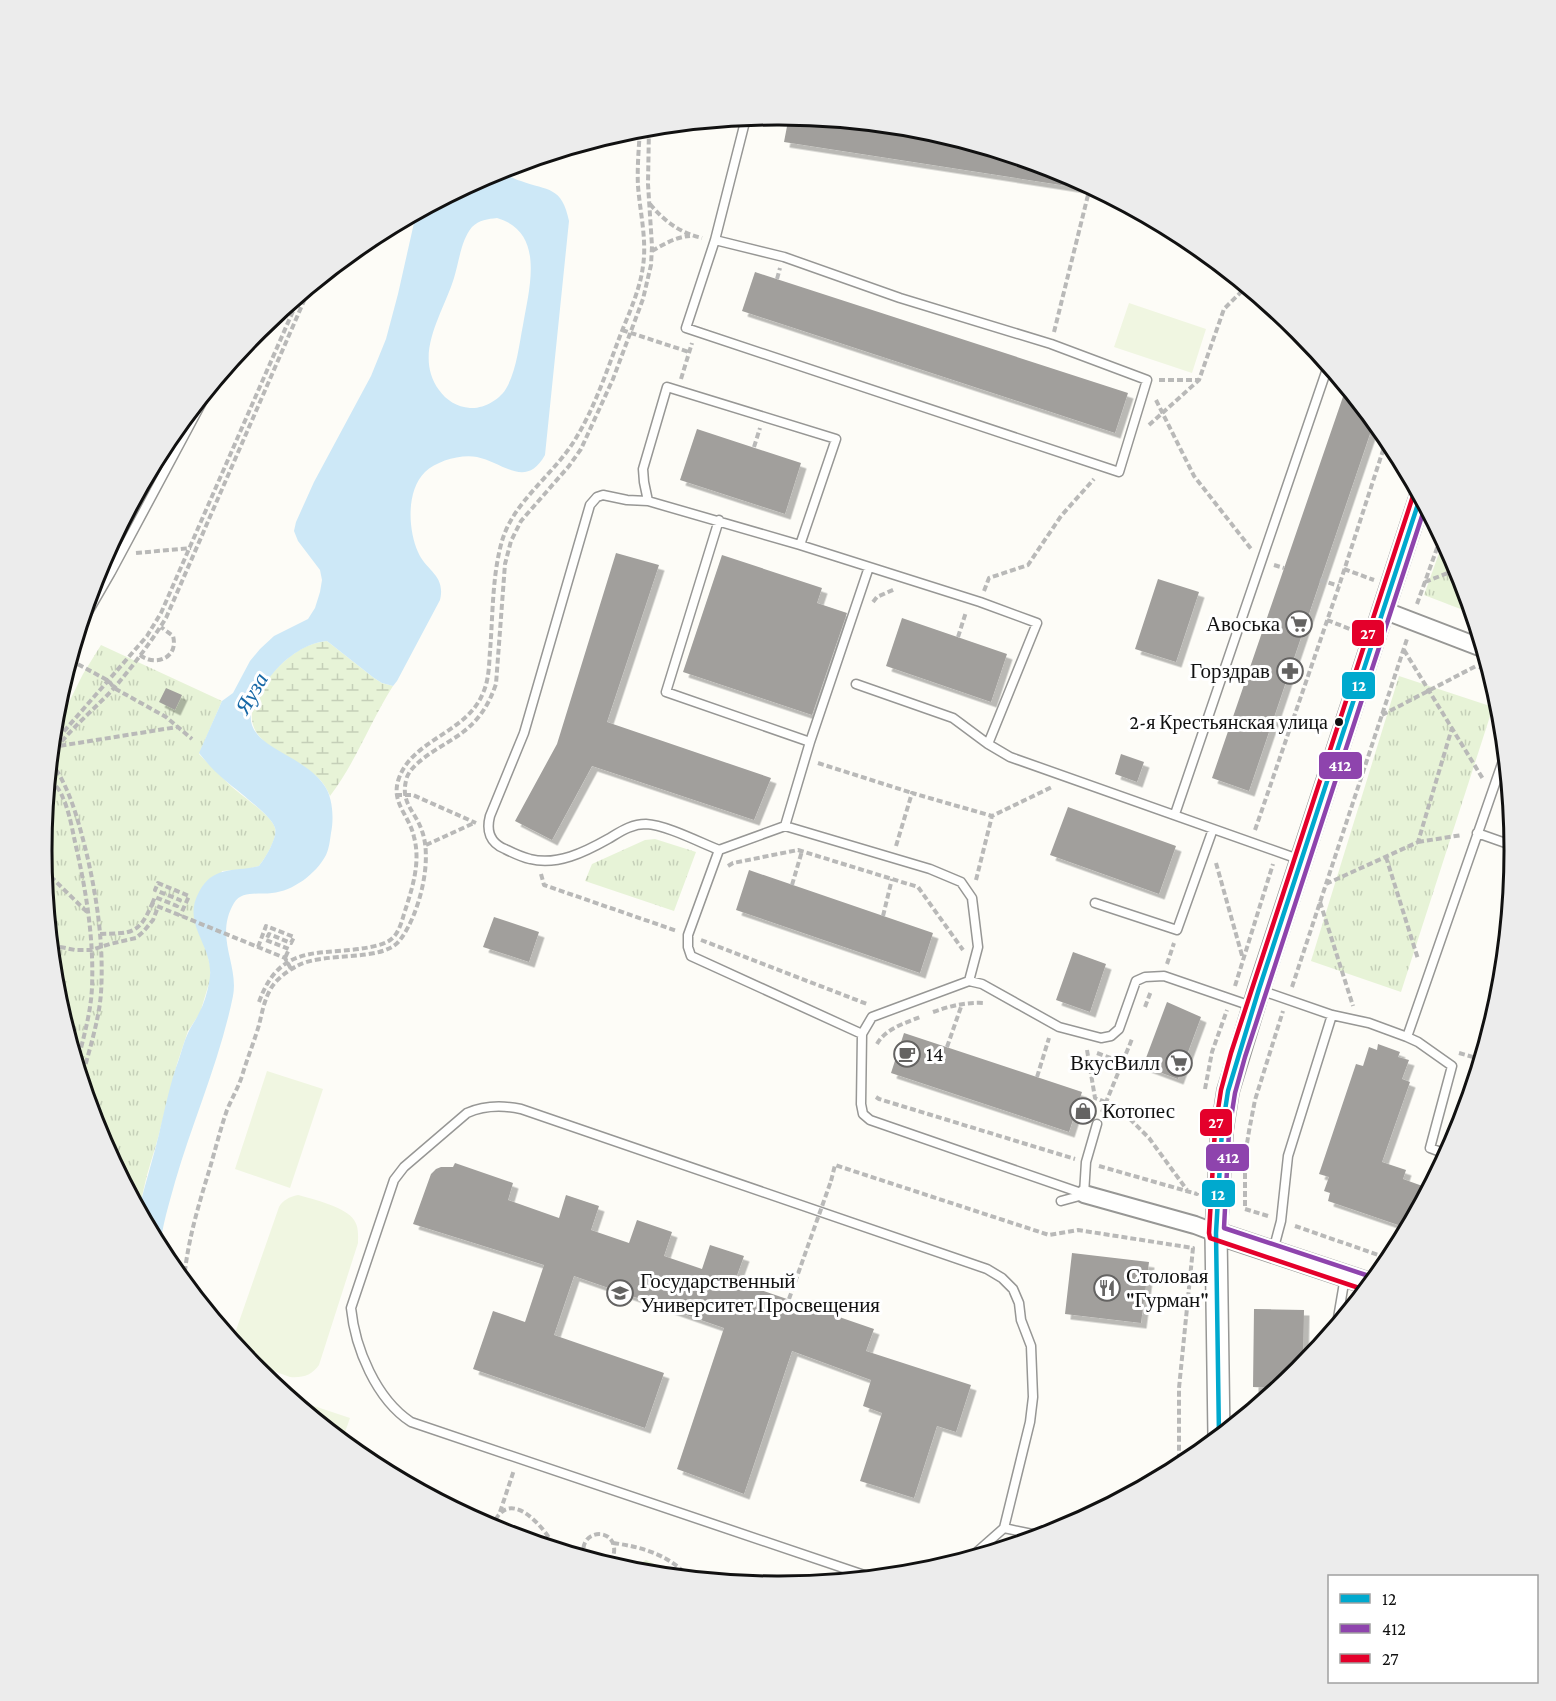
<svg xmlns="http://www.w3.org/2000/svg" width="1556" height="1701" font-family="'Crimson Pro',serif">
	<defs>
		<pattern id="wetland-marsh" width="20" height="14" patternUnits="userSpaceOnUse" patternTransform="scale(1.5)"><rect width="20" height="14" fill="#e7f3d7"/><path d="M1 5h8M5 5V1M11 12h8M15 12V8" fill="none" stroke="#c5cfb8"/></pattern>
		<pattern id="park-tufts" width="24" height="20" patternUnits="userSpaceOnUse" patternTransform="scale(1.5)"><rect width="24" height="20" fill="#e7f3d7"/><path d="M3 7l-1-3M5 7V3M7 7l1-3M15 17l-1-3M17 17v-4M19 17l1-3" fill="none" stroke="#c5cfb8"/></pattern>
		<filter id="shadow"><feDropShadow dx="5.5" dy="5.5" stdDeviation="0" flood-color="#0004"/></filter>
	</defs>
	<rect width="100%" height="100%" fill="#fdfcf7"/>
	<path fill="url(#wetland-marsh)" d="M327,641L374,678L382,683L393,686C370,722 356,762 330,796C327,789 323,782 317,777C293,755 236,743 256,700C260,692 264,683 270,676C285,659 303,643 327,641Z"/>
	<path fill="url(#park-tufts)" d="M1443,542L1458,569L1471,613L1424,595Z
		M101,645L222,701L199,754C210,765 221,776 232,787C242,796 272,816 275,828C278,838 265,859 259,866L248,869L222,871L199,932L206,949L210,965V980L200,1013L188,1031L177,1064L158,1138L147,1175L139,1209L98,1132L56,994L42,850L53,734L83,674Z
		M1399,676L1493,707L1401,992L1311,961Z
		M655,839L696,852L674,911L585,881L592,864L645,840Z
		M646,1560L665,1569L675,1576L628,1570Z"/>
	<path fill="#f0f6e1" d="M1129,303L1206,329L1192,373L1114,347Z
		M267,1071L323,1089L290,1188L235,1169Z
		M298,1195C313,1199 346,1207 354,1220C359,1227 358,1236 358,1243L319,1365C312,1375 303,1378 290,1377L251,1363L234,1343V1336L279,1207C283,1200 289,1197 298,1195Z
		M290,1398L350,1418L342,1441Z"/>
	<path fill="#cde8f7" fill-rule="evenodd" d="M500,169C506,174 513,179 521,181C548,191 562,186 569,221L545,455C526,489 504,463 477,457C460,454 437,461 425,472C406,491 408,529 418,552C426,571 446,575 440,600L397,681L393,686L382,683L374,678L327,641C306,643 287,657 274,672C210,747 295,743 324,785C333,797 334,819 331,833C330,840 329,849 326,855C316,874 293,891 272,893C259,895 242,890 234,903C214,937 239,964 233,996C220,1060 193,1120 175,1182C169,1204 162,1226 160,1248L139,1209C145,1184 153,1159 159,1134C165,1109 170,1083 179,1059C182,1050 184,1041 188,1033C191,1026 196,1020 199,1013C204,1004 207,993 209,983C217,947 180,926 199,892C213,865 235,872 259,866C265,859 278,837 275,828C272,815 229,785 218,774C211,768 205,760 199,753L222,701L233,693L250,661L260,649L274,636L308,619L315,608L320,592L322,580L320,570L298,541L294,531L296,522L314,482L371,376L386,339L398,294L416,214ZM497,218C546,232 529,289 523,325C519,345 517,368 507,387C501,399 484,409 470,408C457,407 446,400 439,390C413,354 443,314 454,278C459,262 461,240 472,227C479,220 488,219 497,218Z"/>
	<path fill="#a19f9c" filter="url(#shadow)" d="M789,116L922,129L1060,171L1082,182L1080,188L784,142Z
		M755,272L1128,393L1115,433L742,311Z
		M1346,388L1374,422L1249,791L1212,778Z
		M697,429L801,463L785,514L680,480Z
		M616,553L659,565L607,722L771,778L754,820L592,766L552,840L515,821L557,744Z
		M722,555L822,588L817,603L847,613L812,715L683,672Z
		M1158,579L1199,592L1176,662L1135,649Z
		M902,618L1007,654L991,702L886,666Z
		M166,688L182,695L175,710L159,702Z
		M1121,754L1144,762L1137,782L1115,774Z
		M1068,807L1176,846L1159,894L1050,855Z
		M749,870L933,933L920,973L736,910Z
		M494,917L539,932L529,962L483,947Z
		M1073,952L1106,964L1090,1012L1056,1000Z
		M1167,1002L1201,1017L1178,1079L1143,1066Z
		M904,1033L1082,1092L1069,1132L891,1073Z
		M1378,1044L1400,1052L1398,1057L1409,1060L1402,1079L1410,1082L1382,1162L1406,1170L1403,1179L1428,1188L1407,1228L1328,1201L1330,1193L1324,1191L1329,1177L1319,1174L1356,1064L1363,1066L1369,1047L1377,1050Z
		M455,1163L513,1183L508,1200L559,1218L566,1195L599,1206L591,1230L629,1243L637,1220L672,1232L664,1256L702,1269L710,1245L744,1256L735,1281L874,1329L866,1351L971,1385L956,1432L937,1426L914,1498L860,1481L882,1413L863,1406L871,1380L792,1351L744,1494L677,1469L724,1328L574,1276L554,1335L664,1373L645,1428L473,1369L493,1311L525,1322L544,1265L413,1224L431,1174L436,1169L441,1167H453Z
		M1072,1253L1149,1262L1141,1323L1065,1314Z
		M1254,1309L1304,1310L1303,1365L1298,1371L1278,1388L1253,1387Z"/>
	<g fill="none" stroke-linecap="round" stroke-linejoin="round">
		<g stroke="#979795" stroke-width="11">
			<path id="service" d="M715,240L784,257L900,298L1051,344L1147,380L1119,472L686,328L715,240L746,118
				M648,501L644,482L643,469L667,387L836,439L800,545L980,602L1037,623L988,744L1010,757L1301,860
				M719,520L666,692L810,742L785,826L719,850C699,842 666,825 646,824C631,824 620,832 608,839C585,852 557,866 530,859C521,857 513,853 505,849C490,843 486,831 490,816L524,733L590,505L597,497L603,495L627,500L648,501L800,545
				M100,566L111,572L209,389
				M81,624L111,572
				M856,684L953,718L988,744
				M810,742L869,567
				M1175,814L1328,366
				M785,826L930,869L961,882L972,898L978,947L969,981
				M1477,833L1514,846
				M719,850L688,935V947L691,956L862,1034
				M1095,903L1177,930L1213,829
				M1260,990L1332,1015L1369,1023L1407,1037L1505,755
				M1407,1037L1418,1042L1452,1066L1430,1148L1446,1154
				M1084,1194L870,1120L863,1114L861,1104L862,1034L872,1017L969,981L982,984L1059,1027L1101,1038L1111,1036L1119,1029L1136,981L1145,977L1164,976L1254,1007
				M1084,1194L1086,1162L1097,1124
				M1061,1201L1083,1195
				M1273,1251L1281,1221L1288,1156L1332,1015
				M1337,1324L1345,1277
				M1004,1528L1032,1534
				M1031,1539L1032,1534L1054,1532
				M870,1577L411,1422C376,1399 355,1348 351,1308L394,1180L404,1167L467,1113C485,1105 502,1105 521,1109L987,1269L1002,1278L1013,1289L1019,1303L1021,1320L1031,1346L1033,1397L1030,1422L1004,1528L970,1558"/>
		</g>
		<g stroke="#979795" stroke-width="20">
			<path id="minor" d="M1383,610L1482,648
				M1084,1194L1195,1225L1216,1233"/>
		</g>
		<g stroke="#979795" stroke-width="24">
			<path id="tertiary" d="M1216,1233L1370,1284
				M1219,1436L1216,1233L1222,1130L1228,1091L1259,989L1420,498"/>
		</g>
		<path stroke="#b9b9b8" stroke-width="4" stroke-dasharray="6 3" stroke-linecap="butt" d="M650,204C664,221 680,233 702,238
			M652,251C664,244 676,237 690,236
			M777,279L780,268
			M622,330L689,352
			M1054,332L1090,187
			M681,379L692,343
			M1159,380H1199L1224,309L1246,287
			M1156,400L1194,476L1252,550
			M1149,425L1199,380
			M754,447L760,428
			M136,553L191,548
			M1274,565L1284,568
			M1344,569L1374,580
			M1320,580L1339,586
			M1425,582L1458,569
			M984,591L989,578L1028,565L1061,516L1094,479
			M873,602L877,597L895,589
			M1417,604L1441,537
			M1327,620L1355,631
			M958,637L966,612
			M1404,650L1483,779
			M140,655C155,667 179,658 173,636L161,627
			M70,660L109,681L114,688L166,717L192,739
			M1479,667L1489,671
			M1382,715L1476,666
			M52,745L147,636L161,613L300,295
			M52,749L59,746L177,727
			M51,756C68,730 93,711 114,688C133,666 151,642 166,618L310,287
			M51,762C70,788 78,820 86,851C97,897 104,945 101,993C99,1021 89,1050 82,1078
			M818,763L912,793
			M49,781C56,785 60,790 63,798C69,811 72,828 75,842C86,890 94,938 92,987C91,1013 83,1039 77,1064
			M396,795H413L476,823
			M1255,830L1339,586L1387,438
			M1418,842L1462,835
			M426,845L474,823
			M896,846L912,793L992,816L1052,787
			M1386,857L1418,959
			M1216,863L1243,959
			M728,866L733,863L798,850L918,887L963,950
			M44,870L88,913
			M541,874L544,885L677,931
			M976,880L992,816
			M1326,884L1418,842L1452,728
			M792,885L802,851
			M1320,902L1353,1006
			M152,904L155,897L177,906L180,900L155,890L158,883L189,896L180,916
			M883,916L892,879
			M100,934C131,933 139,935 152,904L285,958L291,969
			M701,940L867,1004
			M51,945L75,950H91L110,944L136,938L143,932L153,920L158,907
			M258,947L266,926L294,937L291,943L269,934L266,940L289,949L285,958
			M1167,964L1174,943
			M1235,986L1273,864
			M1292,987L1407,639
			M259,1002C282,937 328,959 379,945C386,943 392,940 396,934C400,928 402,921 404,914C412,889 421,863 414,837C409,814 390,803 399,778C413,739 467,733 483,693C489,680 489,665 490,651C493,615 492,576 502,541C514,500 555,474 576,438C595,407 607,370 620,336C629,313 640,290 643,266C647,240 640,212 638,186C637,167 639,147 640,128
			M1145,1007L1151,991
			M933,1012C950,1006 966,1002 984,1003
			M877,1044C885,1029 905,1023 920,1017
			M947,1047L962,1004
			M1087,1050L1095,1098L1118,1107L1149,1138L1187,1190
			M1097,1053L1122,1062
			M1459,1053L1480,1059
			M1037,1077L1049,1038
			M1205,1089L1212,1052L1227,1010
			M876,1097L879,1099L1075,1159
			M1102,1112L1132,1039
			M1099,1166L1197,1194V1193
			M831,1181L835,1165L1049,1235L1078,1230L1193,1248L1179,1388V1467
			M1268,1216L1245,1209V1156L1249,1131L1255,1100L1283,1011
			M1295,1226L1390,1259
			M184,1281C187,1243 198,1207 209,1171C215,1151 220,1130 227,1110C232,1098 238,1088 242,1076C247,1059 254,1042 259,1025C262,1013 264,1001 270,990C275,980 287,971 297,966C323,951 383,963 400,940C419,915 433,861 422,831C415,810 399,803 407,777C414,759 448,744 463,732C480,719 489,704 496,684L505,564L511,541L521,521L569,466L581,449L613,379L643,299L651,265L652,246L648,184L649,127
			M500,1512L514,1470
			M492,1528C507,1483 544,1526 556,1549
			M613,1543C643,1547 669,1555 690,1578
			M585,1557C576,1533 610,1525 614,1547C615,1555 612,1559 606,1564"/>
		<use href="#service" stroke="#fffffe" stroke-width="8"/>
		<use href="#minor" stroke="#fffffe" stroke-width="16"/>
		<use href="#tertiary" stroke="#fffffe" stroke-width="21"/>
		<path stroke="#b9b9b8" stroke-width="4" stroke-dasharray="6 3" stroke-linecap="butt" d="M789,1299L831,1181"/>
		<g stroke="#fff" stroke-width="9">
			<path id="bus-1" d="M1219,1436L1216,1233L1222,1130L1228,1091L1259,989L1420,498"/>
		</g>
		<g stroke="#fff" stroke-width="9">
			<path id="bus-2" d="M1372,1277L1224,1228L1229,1131L1235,1093L1245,1057L1425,507"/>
		</g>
		<g stroke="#fff" stroke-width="9">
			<path id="bus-3" d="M1365,1290L1210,1238L1209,1233L1215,1129L1221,1090L1231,1053L1413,496"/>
		</g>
		<use href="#bus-1" stroke="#00a9ce" stroke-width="4.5"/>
		<use href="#bus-2" stroke="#8e44ad" stroke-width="4.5"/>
		<use href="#bus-3" stroke="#e4002b" stroke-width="4.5"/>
	</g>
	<defs>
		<g id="supermarket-ring" transform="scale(1.35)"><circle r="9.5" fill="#fff" stroke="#646362" stroke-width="1.5"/><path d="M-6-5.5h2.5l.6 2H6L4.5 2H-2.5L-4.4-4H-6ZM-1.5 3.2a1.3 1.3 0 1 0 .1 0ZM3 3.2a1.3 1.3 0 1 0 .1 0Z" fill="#646362"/></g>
		<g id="pharmacy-ring" transform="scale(1.35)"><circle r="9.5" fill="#fff" stroke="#646362" stroke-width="1.5"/><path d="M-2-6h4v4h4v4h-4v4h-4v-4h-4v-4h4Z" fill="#646362"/></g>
		<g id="cafe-ring" transform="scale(1.35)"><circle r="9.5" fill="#fff" stroke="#646362" stroke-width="1.5"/><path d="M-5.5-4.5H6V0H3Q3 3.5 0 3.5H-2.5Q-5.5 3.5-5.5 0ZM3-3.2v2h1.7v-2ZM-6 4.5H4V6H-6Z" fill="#646362"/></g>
		<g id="shop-ring" transform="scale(1.35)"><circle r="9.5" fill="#fff" stroke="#646362" stroke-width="1.5"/><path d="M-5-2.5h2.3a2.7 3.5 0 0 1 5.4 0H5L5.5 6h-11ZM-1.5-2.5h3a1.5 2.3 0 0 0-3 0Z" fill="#646362"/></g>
		<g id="restaurant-ring" transform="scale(1.35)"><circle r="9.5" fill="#fff" stroke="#646362" stroke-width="1.5"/><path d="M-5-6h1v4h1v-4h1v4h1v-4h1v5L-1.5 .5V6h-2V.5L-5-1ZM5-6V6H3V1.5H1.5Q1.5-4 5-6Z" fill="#646362"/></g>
		<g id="university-ring" transform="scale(1.35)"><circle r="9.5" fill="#fff" stroke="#646362" stroke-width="1.5"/><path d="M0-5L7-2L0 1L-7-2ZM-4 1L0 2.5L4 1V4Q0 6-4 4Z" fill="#646362"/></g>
	</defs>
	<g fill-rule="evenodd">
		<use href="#supermarket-ring" x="1299" y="624"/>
		<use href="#pharmacy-ring" x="1290" y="671"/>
		<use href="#cafe-ring" x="907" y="1054"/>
		<use href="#supermarket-ring" x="1179" y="1063"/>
		<use href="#shop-ring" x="1083" y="1111"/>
		<use href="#restaurant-ring" x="1107" y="1288"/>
		<use href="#university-ring" x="620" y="1293"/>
	</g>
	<circle fill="#111" stroke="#fff" stroke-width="2" cx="1339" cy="722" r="5"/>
	<g text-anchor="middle" stroke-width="6" stroke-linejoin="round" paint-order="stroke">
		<g font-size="20" fill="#111" stroke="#fff" text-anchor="end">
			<text x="1328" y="729">2-я Крестьянская улица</text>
		</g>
		<g font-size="21" fill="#111" stroke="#fff" text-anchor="start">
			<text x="1280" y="631" text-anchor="end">Авоська</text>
			<text x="1270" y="678" text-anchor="end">Горздрав</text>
			<text x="926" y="1061">14</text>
			<text x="1160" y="1070" text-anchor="end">ВкусВилл</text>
			<text x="1102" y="1118">Котопес</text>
			<text x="1126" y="1283">Столовая<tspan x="1126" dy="24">"Гурман"</tspan></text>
			<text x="640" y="1288">Государственный<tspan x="640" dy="24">Университет Просвещения</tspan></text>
		</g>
		<g font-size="22" font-style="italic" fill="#1768a6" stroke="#fff">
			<text transform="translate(251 693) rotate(-60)" y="8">Яуза</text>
		</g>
	</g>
	<path d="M0 0H1556V1701H0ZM777 125H779A725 725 0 0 1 1504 850V851A725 725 0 0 1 779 1576H777A725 725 0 0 1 52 851V850A725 725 0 0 1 777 125Z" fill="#ececec" fill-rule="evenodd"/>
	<path fill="none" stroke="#111" stroke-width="3" d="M777 125H779A725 725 0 0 1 1504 850V851A725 725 0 0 1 779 1576H777A725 725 0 0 1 52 851V850A725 725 0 0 1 777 125Z"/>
	<g stroke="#fff" stroke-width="2">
		<rect x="1351" y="619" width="34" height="28" rx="6" fill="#e4002b"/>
		<rect x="1341" y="671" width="35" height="29" rx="6" fill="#00a9ce"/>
		<rect x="1318" y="751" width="45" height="29" rx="6" fill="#8e44ad"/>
		<rect x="1199" y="1108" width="34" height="29" rx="6" fill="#e4002b"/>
		<rect x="1205" y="1143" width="45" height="29" rx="6" fill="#8e44ad"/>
		<rect x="1201" y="1179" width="35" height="29" rx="6" fill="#00a9ce"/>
	</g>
	<g font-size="16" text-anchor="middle" font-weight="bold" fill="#fff">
		<text x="1368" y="639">27</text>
		<text x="1359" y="691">12</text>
		<text x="1340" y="771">412</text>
		<text x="1216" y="1128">27</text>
		<text x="1228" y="1163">412</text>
		<text x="1218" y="1200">12</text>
	</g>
	<rect x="1328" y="1575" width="210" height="108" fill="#ffffff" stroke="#a0a0a0" stroke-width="1.5"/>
	<rect x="1340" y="1594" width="30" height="9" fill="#00a9ce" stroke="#a0a0a0" stroke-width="1.5"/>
	<text x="1382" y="1605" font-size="18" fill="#111111">12</text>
	<rect x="1340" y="1624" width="30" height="9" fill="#8e44ad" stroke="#a0a0a0" stroke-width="1.5"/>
	<text x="1382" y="1635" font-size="18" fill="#111111">412</text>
	<rect x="1340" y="1654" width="30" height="9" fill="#e4002b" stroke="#a0a0a0" stroke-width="1.5"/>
	<text x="1382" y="1665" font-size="18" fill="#111111">27</text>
</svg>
